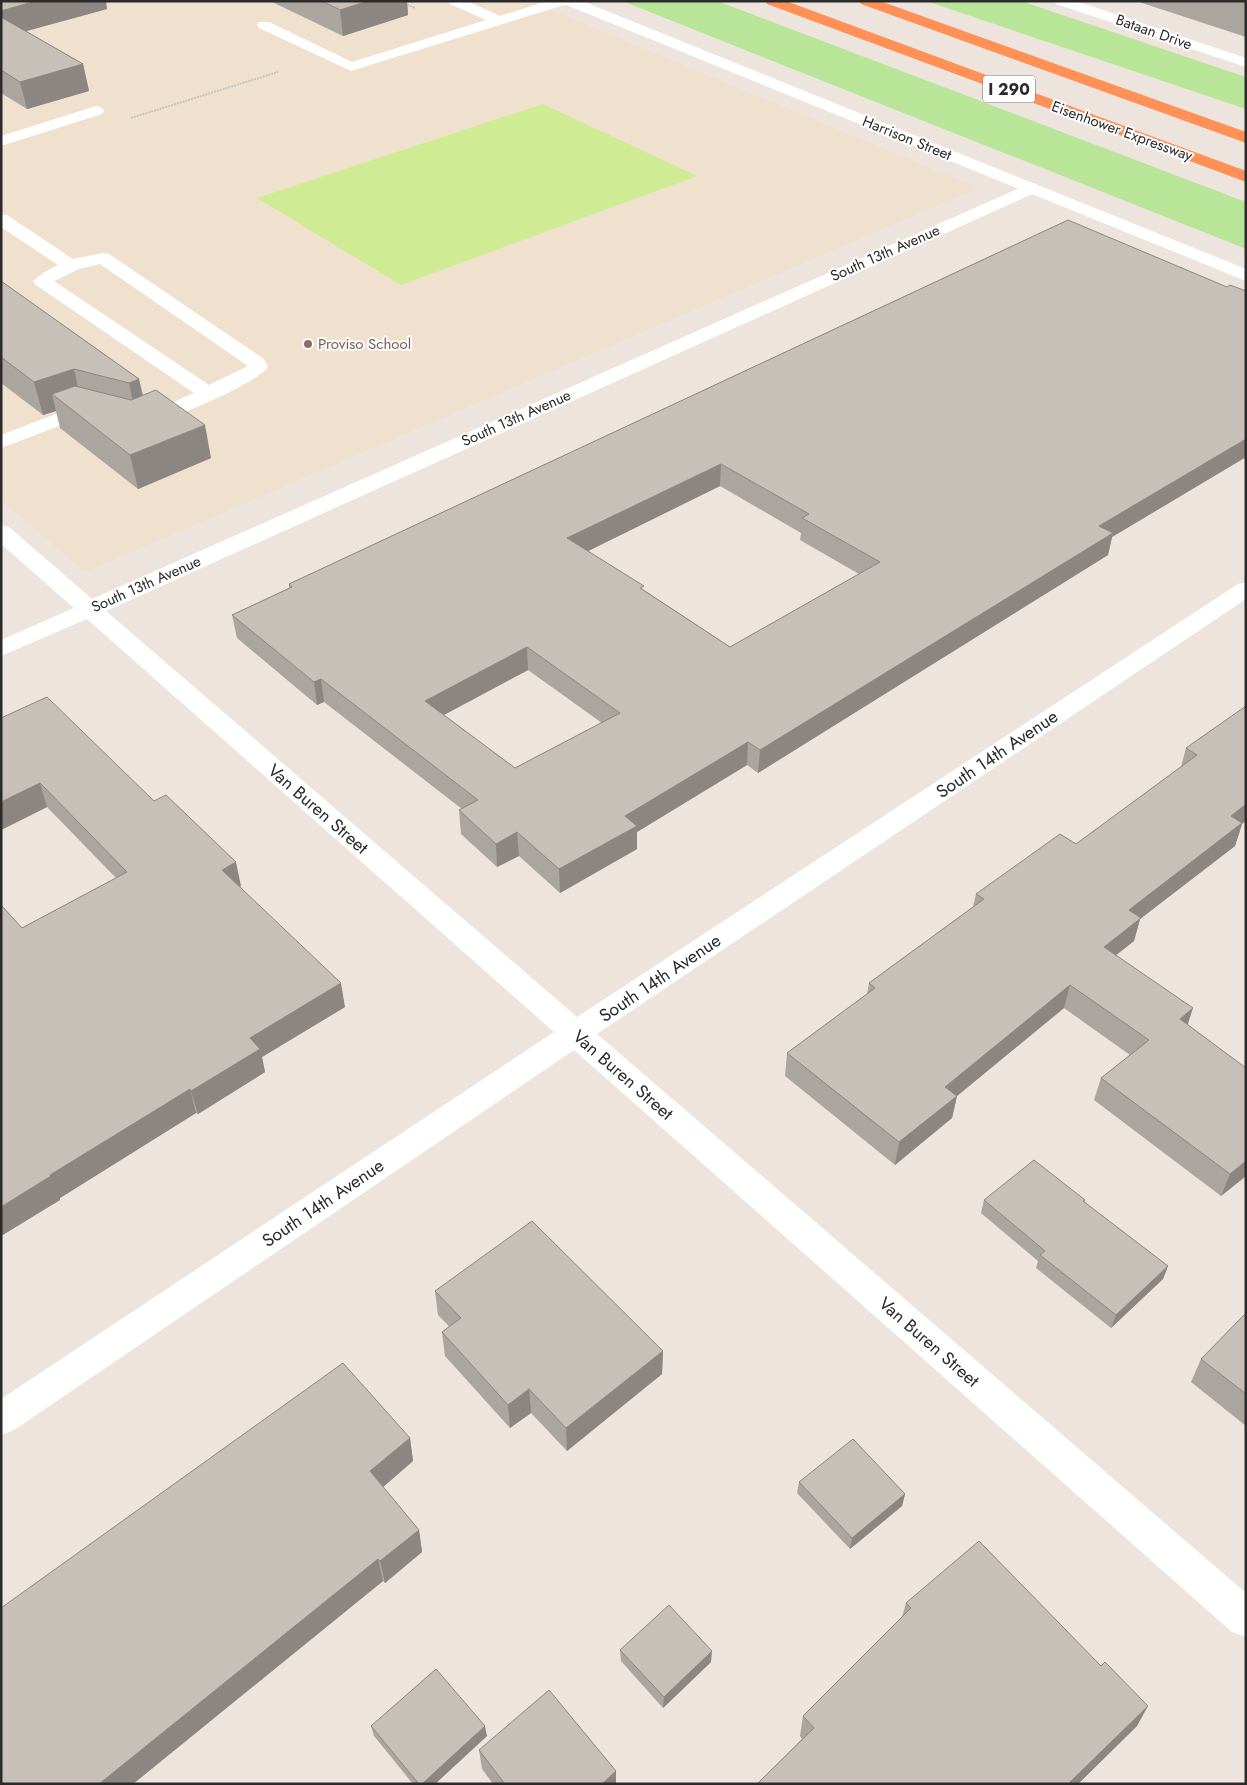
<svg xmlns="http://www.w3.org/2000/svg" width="1247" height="1785" font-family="Jost,sans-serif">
	<rect width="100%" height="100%" fill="#ede5dd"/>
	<path fill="#efe1cd" d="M1,1H530L978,188L85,572L1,500Z"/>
	<path fill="#b9e599" d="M622,1H717L1246,202V249Z
		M926,1H1021L1246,77V109Z"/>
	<path fill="#cfec94" d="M543,104L697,176L401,285L257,198Z"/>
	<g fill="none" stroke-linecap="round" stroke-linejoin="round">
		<path stroke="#c4c4c4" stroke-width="2" stroke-dasharray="2 1" stroke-linecap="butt" d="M399,1L415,8
			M131,118L278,72"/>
		<path fill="#fff" fill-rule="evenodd" d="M448,1H467L500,16L547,1H569L567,4L351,71L259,28L257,25L259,22H269L352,62L486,20L450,4Z
			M96,106L102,108L104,111L102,114L1,146V136Z
			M1,214L7,215L73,259L103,253L109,254L264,359L268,367C256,384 174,417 151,426L144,428L137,426L134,422L137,418L194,393L36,285L33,281L43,273L58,265L1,227ZM100,264L248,366L209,385L54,281L79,269Z
			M82,404L100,409L103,413L100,417L93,419L83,417L1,448V435Z"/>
		<path fill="#fff" fill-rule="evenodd" d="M1031,183L1037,184L1039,188L1037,192L106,611L577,1017L1238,584L1246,582V599L597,1034L1246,1593V1637L1232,1632L574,1050L14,1430L1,1435V1399L554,1032L87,619L1,656V640L74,608L1,544V525L9,527L92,599Z"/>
		<path fill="#fff" fill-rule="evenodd" d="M562,1H582L1246,269V281L564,4Z
			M1054,1H1076L1246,58V67L1056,4Z"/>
		<path fill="#ff9157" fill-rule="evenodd" d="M765,1H786L1246,171V182L767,4Z
			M859,1H880L1246,132V143L861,4Z"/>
	</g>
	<path fill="#aaa59f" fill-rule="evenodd" d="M1,1L107,9L26,31L83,64L89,91L27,109L1,93Z
		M270,1H407L408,15L343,36Z
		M1136,1H1246V37Z
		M1068,220L1246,457L1112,537L1108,555L758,773L747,765L637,832V849L560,893L519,856L497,867L461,834L459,810L462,809L324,702L317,705L237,638L232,615L289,588V584ZM720,486L801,533L800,540L859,574L730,647L644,590L588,551ZM528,670L602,723L515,768L444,715Z
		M1,281L139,379L143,395L211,458L138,489L60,428L56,411L43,415L1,383Z
		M1246,706L1242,824L1235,846L1140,919L1134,941L1116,955L1188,1025L1246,1068V1176L1221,1196L1094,1100L1101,1078L1130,1055L1064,1008L957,1096L952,1118L895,1165L785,1076L787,1053L867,994L869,983L973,907L976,894L1076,844L1181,767L1186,748Z
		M1,718L241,886L240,887L345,1007L262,1057L265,1072L198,1114L196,1113L60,1198V1200L1,1236V905L22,928L116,878L47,807L1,830Z
		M984,1200H1085L1084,1202L1168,1266L1163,1279L1111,1328L1036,1268L1038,1261L981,1213Z
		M435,1291L663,1351L662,1374L567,1451L531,1413L510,1428L445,1356L442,1332L449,1326L438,1315Z
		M1246,1313V1426L1191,1382L1201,1359Z
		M410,1438L413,1461L383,1487L419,1530L422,1552L385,1583L383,1581L133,1784Z
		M799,1482L905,1494L902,1506L850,1549L797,1493Z
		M906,1603L1137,1726L1078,1784H757L802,1739L800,1736L803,1716L902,1617Z
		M620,1650L711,1662L663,1708L621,1661Z
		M371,1726L487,1736L435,1784H413L374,1736Z
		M479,1750L616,1771V1784H493L482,1769Z"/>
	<path fill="#8b8682" d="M36,1H106L107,9L1,38V11Z
		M368,1H407L408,15L343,36L340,10Z
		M83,64L89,91L27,109L20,82Z
		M74,369L81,402L52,394L56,411L43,415L34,382Z
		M139,379L146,412L136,416L129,383Z
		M205,425L211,458L138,489L130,455Z
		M1246,439V457L1112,537L1108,555L758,773L760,750L1099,526Z
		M721,464L720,486L568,561L567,538Z
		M527,647L528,670L427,724L425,701Z
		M321,679L324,702L317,705L314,682Z
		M748,742L747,765L637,832V849L560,893L559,869L625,816Z
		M40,783L47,807L1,830V802Z
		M1246,804V821L1242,824L1235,846L1140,919L1134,941L1097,970L1104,947L1129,910L1231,816Z
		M517,832L519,856L497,867L496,844Z
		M236,862L241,886L227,894L222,870Z
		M341,983L345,1007L262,1057L265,1072L198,1114L191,1091L250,1038Z
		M1070,985L1064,1008L957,1096L952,1118L895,1165L899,1142L945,1087Z
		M1193,1008L1186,1030L1180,1019Z
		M190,1089L196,1113L60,1198V1200L1,1236V1207L50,1175Z
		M1246,1161V1176L1221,1196L1230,1174Z
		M1168,1266L1163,1279L1111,1328L1116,1315Z
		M663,1351L662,1374L567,1451L566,1428Z
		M529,1389L531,1413L510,1428L508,1405Z
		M410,1438L413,1461L375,1494L370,1471Z
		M905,1494L902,1506L850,1549L852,1538Z
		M419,1530L422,1552L385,1583L380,1561Z
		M378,1559L383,1581L133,1784H99Z
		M712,1651L711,1662L663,1708L664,1697Z
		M1148,1706L1137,1726L1078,1784H1068Z
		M485,1726L487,1736L435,1784H422Z
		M616,1771V1784H602Z"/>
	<path fill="#c6c0b9" stroke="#8b8682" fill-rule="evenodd" d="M1,1H36L1,11Z
		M322,1H368L340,10Z
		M1,17L83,64L20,82L1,70Z
		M1068,220L1227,287L1230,285L1246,291V439L1099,526L1113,533L760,750L748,742L625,816L637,826L559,869L517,832L496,844L459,810L478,800L321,679L314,682L232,615L292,587L289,584ZM721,464L809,514L802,518L880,562L730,647L640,588L644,586L567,538ZM527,647L620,713L515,768L425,701Z
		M1,281L139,379L129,383L74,369L34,382L1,357Z
		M75,386L131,400L156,390L205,425L130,455L52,394Z
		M47,697L154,801L166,795L236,862L222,870L341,983L250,1038L260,1049L191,1091L190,1089L50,1175L51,1176L1,1207V905L22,928L127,872L40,783L1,802V718Z
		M1246,706V804L1231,816L1242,823L1129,910L1141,918L1104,947L1193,1008L1180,1019L1246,1068V1161L1230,1174L1101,1078L1149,1040L1070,985L945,1087L957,1096L899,1142L787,1053L875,988L869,983L984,899L976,894L1060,834L1076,844L1197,755L1186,748Z
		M1034,1160L1085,1200L1083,1201L1168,1266L1116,1315L1040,1255L1045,1251L984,1200Z
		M532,1221L663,1351L566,1428L529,1389L508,1405L442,1332L461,1318L435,1291Z
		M1246,1313V1394L1201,1359Z
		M343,1363L410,1438L370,1471L419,1530L380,1561L378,1559L99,1784H1V1608Z
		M853,1439L905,1494L852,1538L799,1482Z
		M979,1541L1101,1666L1105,1662L1148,1706L1068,1784H757L814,1728L803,1716L911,1608L906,1603Z
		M669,1605L712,1651L664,1697L620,1650Z
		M436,1669L485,1726L422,1784H419L371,1726Z
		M549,1690L616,1771L602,1784H505L479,1750Z"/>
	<circle fill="#8d6e63" stroke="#fff" stroke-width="2" cx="308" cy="344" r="5"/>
	<g text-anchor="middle" stroke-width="4" stroke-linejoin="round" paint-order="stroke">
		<g font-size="15" fill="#2b2b2b" stroke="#fff">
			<text transform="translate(1154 32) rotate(19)" y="5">Bataan Drive</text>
			<text transform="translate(1122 131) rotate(20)" y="5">Eisenhower Expressway</text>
			<text transform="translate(907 138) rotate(22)" y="5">Harrison Street</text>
			<text transform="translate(885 253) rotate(-24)" y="5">South 13th Avenue</text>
			<text transform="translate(516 418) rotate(-24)" y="5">South 13th Avenue</text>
			<text transform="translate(146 584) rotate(-24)" y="5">South 13th Avenue</text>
		</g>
		<g font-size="15" fill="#785e54" stroke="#fff" text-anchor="start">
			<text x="318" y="349">Proviso School</text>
		</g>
		<rect fill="#fff" stroke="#6b6b6b" stroke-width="1" x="983" y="75.5" width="52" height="27" rx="4"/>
		<g font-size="16" font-weight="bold" fill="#2b2b2b">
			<text x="1009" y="95">I 290</text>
		</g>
		<g font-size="18" fill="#2b2b2b" stroke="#fff">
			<text transform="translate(997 754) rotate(-34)" y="6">South 14th Avenue</text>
			<text transform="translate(318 809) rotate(41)" y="6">Van Buren Street</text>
			<text transform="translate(660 978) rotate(-34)" y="6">South 14th Avenue</text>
			<text transform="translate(623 1075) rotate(41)" y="6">Van Buren Street</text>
			<text transform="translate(323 1203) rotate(-34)" y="6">South 14th Avenue</text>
			<text transform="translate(929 1342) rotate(41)" y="6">Van Buren Street</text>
		</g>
	</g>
	<rect width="1247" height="1785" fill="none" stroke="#2b2b2b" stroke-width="5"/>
</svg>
